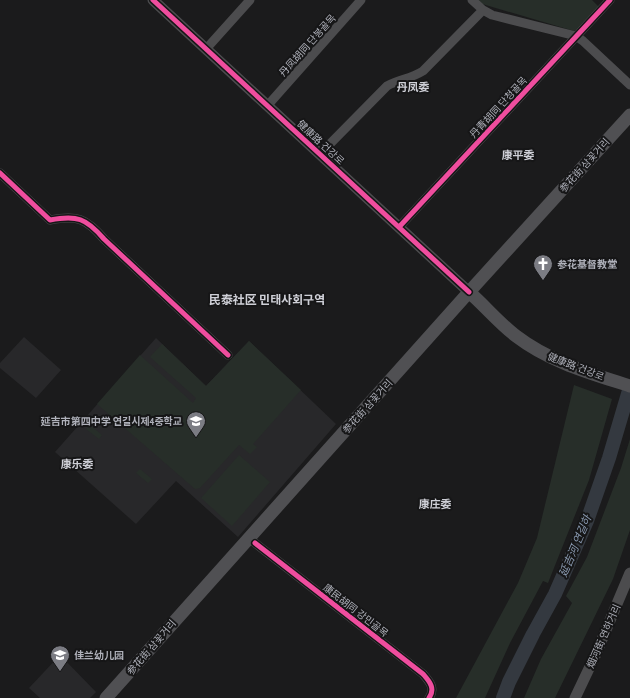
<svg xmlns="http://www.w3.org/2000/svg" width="630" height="698" font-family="'PT Sans Narrow','Noto Sans SC','Noto Sans KR',sans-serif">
	<rect width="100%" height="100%" fill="#1b1b1c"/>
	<path fill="#28282a" d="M24,337L61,370L36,398L0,368V363Z
		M156,338L206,386L249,341L336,424L238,537L176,481L136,524L55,452Z
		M60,655L96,692L90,698H40L29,688Z"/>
	<path fill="#272e29" d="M476,0H592L599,7L578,29L574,31L479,3Z
		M249,341L301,390L253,444L257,447L250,454L239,445L200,488L195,489L97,404L140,355L193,403L196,398L150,357L162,344L206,386Z
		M574,385L612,399L589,480L548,583L543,581L510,643L485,698H456L518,583L537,538Z
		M90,425L102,435L99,439L86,429Z
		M630,439V530L613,579L555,698H524L541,659L572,603L566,596L587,557L621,468Z
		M239,455L270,482L232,526L201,498Z
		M140,469L152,479L148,483L136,473Z"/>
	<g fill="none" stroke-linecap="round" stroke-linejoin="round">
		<path stroke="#343940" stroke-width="14" d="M503,698L509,682L533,634L555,594L587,521L609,458L630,387"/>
		<path stroke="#4c4c4e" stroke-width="9" d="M472,0L483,10L492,15L576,36L583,41L630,85
			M206,49L250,0
			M268,105L361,0
			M320,154L387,86C400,79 410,79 423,71L483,10
			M0,173L50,220C77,215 86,218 104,239L228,355
			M400,226L610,0
			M255,543L423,674C429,681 436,688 429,698"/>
		<path stroke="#4c4c4e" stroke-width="11" d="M153,0L469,292
			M575,698L595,656L630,573"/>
		<path stroke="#505053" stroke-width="13" d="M469,292C485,306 499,323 516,336C550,362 590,373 630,386
			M106,698L469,292L630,115"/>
		<g stroke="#161617" stroke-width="8">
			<path id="cycleway" d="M153,0L469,292
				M0,173L50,220C77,215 86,218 104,239L228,355
				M400,226L610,0
				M255,543L423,674C429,681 436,688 429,698"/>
		</g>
		<use href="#cycleway" stroke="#ef4d9e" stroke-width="5"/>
	</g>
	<defs>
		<g id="church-pin" transform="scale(1)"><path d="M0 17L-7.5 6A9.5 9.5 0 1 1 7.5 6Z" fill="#7b7c83" stroke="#161617"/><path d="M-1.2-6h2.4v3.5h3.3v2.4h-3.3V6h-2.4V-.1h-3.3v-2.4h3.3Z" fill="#fff"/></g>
		<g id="school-pin" transform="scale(1)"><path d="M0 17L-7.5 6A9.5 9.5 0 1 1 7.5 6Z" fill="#7b7c83" stroke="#161617"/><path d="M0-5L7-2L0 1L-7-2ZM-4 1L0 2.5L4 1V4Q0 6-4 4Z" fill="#fff"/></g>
	</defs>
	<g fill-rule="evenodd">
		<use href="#church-pin" x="543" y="264"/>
		<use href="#school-pin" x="196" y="421"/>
		<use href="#school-pin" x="60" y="655"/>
	</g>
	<g text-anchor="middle" stroke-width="4" stroke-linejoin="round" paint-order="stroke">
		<g font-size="10" fill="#afb1ba" stroke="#161617">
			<text transform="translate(307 45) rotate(-48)" y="4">丹凤胡同 단봉골목</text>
			<text transform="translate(498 107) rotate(-47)" y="4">丹青胡同 단청골목</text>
			<text transform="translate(321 142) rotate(43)" y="4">健康路 건강로</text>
			<text transform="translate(584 165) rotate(-48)" y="4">参花街 삼꽃거리</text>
			<text transform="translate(576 366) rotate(21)" y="4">健康路 건강로</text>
			<text transform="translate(367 406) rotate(-48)" y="4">参花街 삼꽃거리</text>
			<text transform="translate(356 610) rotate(38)" y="4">康民胡同 강민골목</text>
			<text transform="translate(603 636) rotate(-66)" y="4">烟河街 연하거리</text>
			<text transform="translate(151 647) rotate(-49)" y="4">参花街 삼꽃거리</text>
		</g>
		<g font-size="10" font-weight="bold" fill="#afb1ba" stroke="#161617" text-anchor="start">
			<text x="557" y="268">参花基督教堂</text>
			<text x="182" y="425" text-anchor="end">延吉市第四中学 연길시제4중학교</text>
			<text x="74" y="659">佳兰幼儿园</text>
		</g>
		<g font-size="11" font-weight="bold" fill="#cfd0d7" stroke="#161617">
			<text x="413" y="91">丹凤委</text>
			<text x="518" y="159">康平委</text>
			<text x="77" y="468">康乐委</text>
			<text x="435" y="508">康庄委</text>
		</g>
		<g font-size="11" font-style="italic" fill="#8a9ab1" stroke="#161617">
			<text transform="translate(575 546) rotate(-67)" y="4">延吉河 연길하</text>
		</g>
		<g font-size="12" font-weight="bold" fill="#cfd0d7" stroke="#161617">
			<text x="267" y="304">民泰社区 민태사회구역</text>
		</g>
	</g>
</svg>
